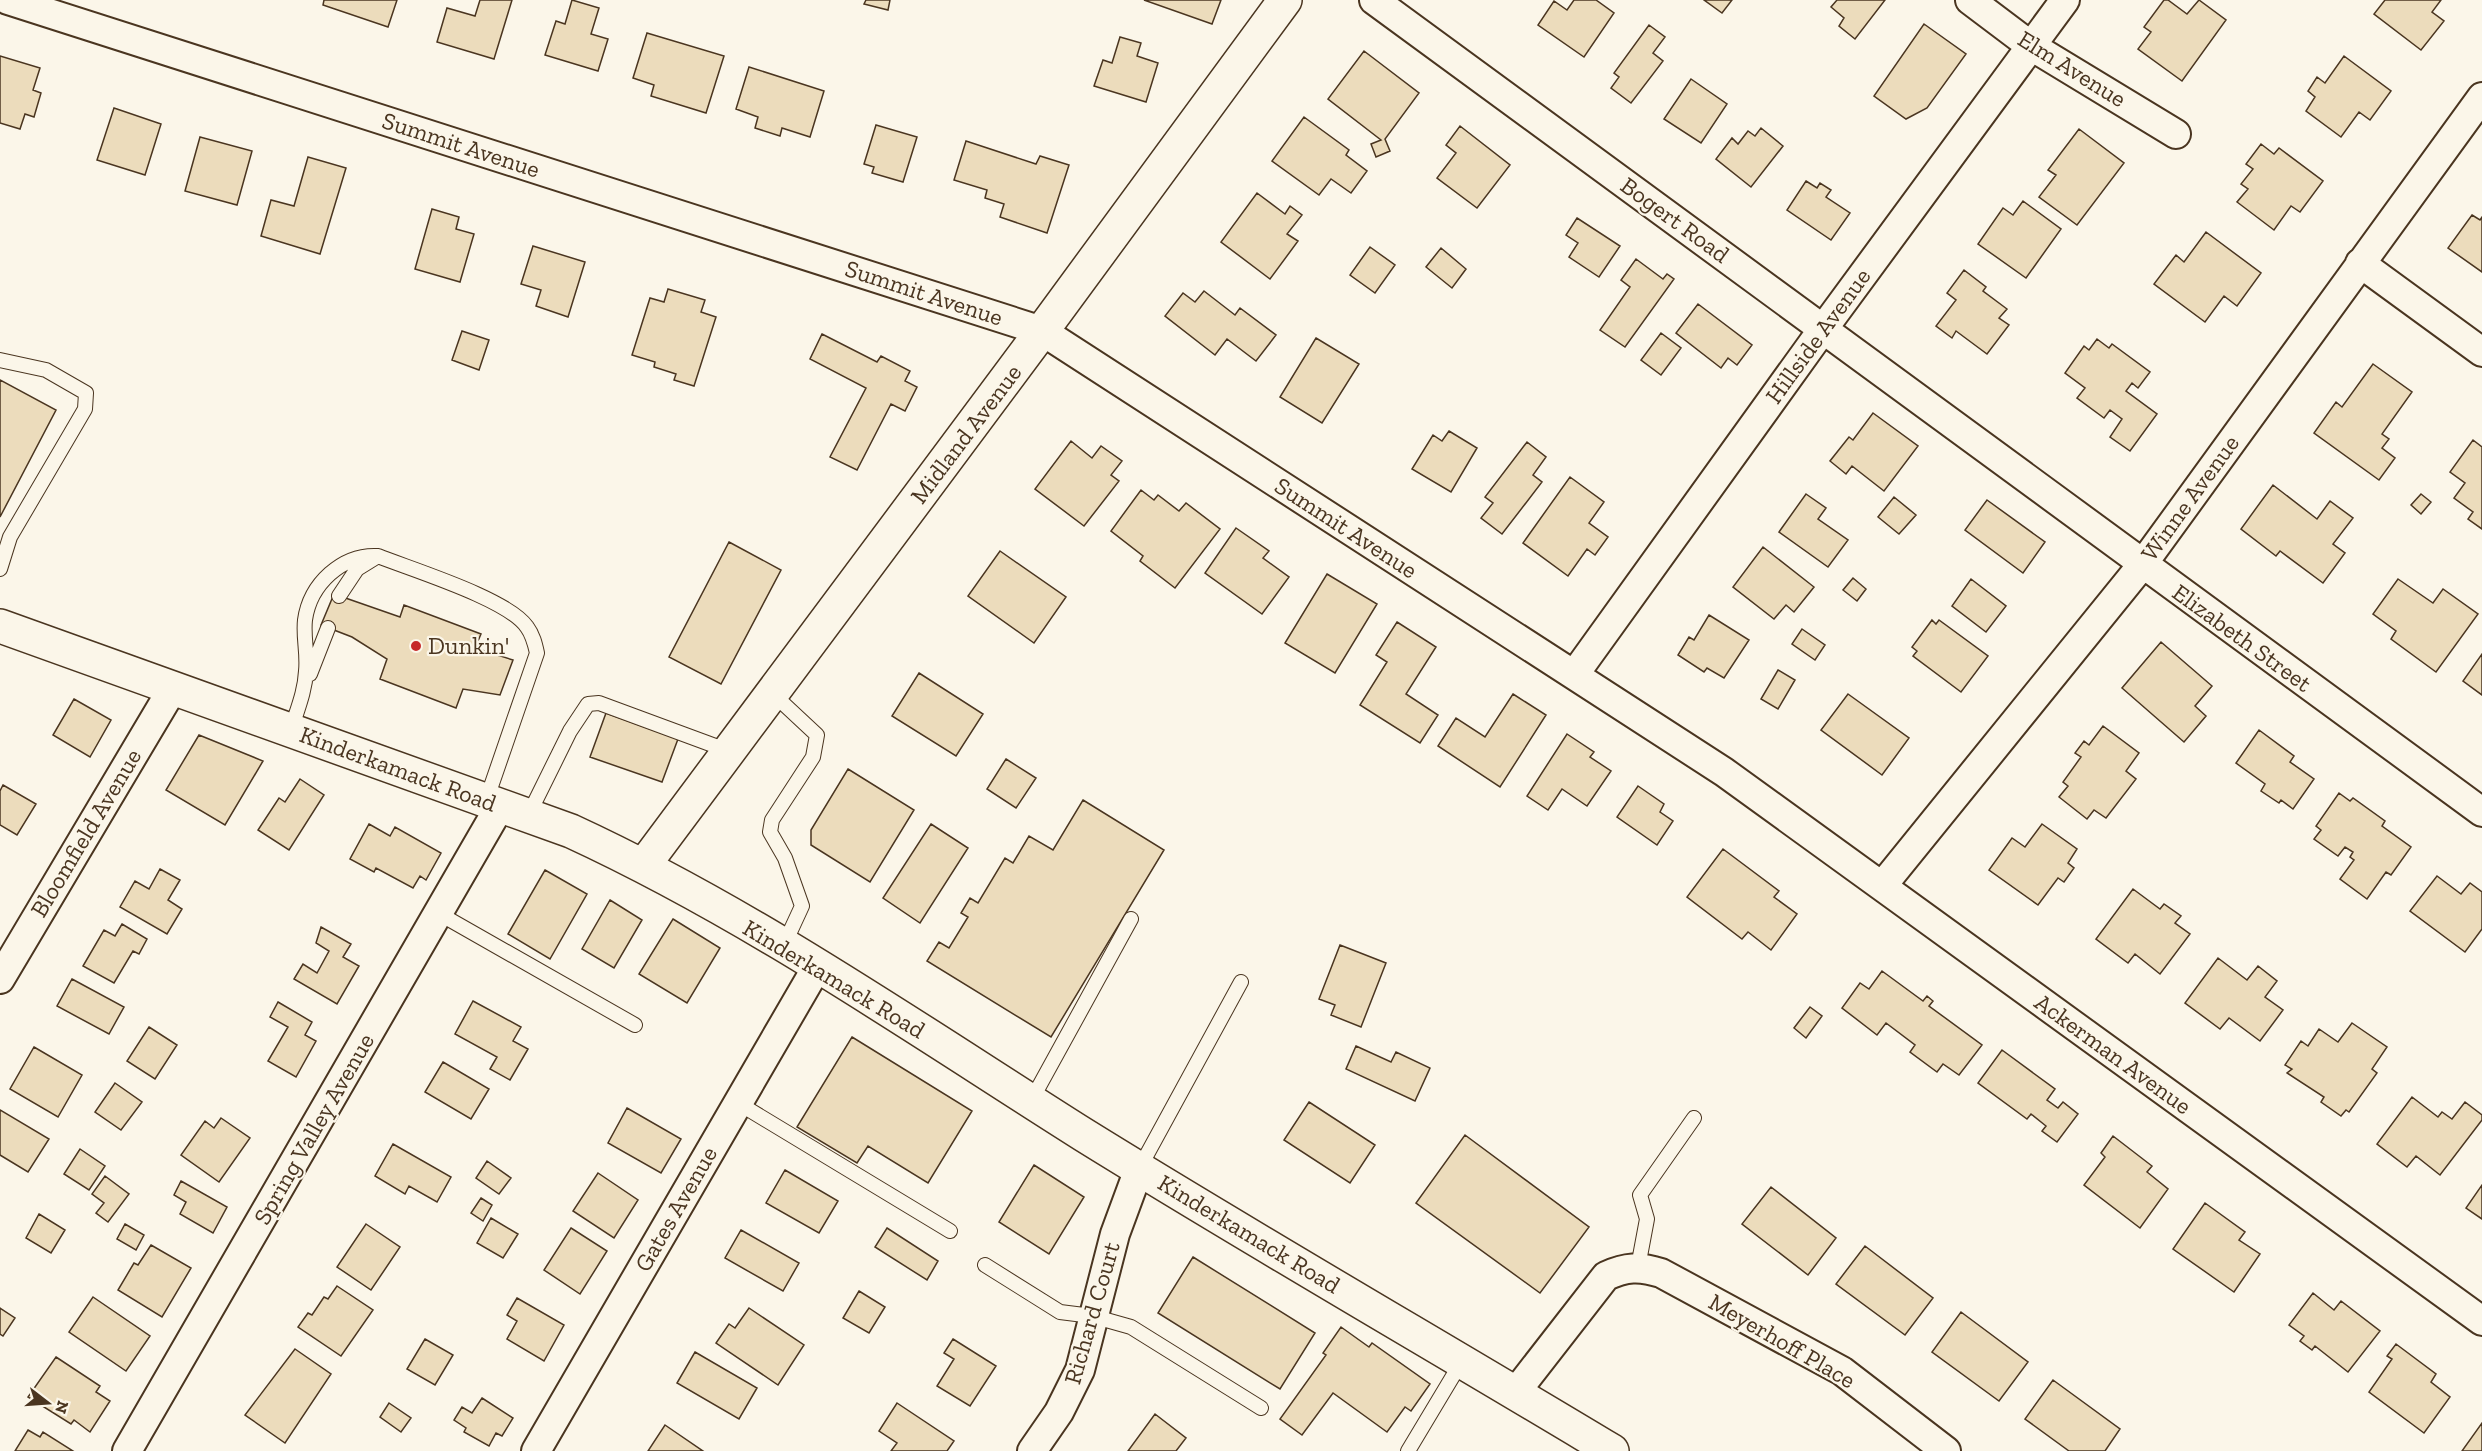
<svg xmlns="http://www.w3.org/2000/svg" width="2482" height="1451" font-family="'Zilla Slab',serif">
	<rect width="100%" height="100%" fill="#fbf6e9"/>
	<path fill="#ecdcbc" stroke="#4a3520" stroke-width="1.5" d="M324,0H397L388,27L323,5Z
		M480,0H512L494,59L437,42L447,8L475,16Z
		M572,0L599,8L591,34L608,39L598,71L545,55L556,21L565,24Z
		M866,0H890L888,10L864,4Z
		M1144,0H1221L1212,24Z
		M1574,0H1596L1614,13L1584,57L1538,25L1554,1L1567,10Z
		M1704,0H1732L1722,13Z
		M1837,0H1885L1855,39L1839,26L1844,18L1831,7Z
		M2164,0H2168L2187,14L2199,0L2226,20L2182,81L2138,49L2151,32L2144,27Z
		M2385,0H2441L2432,12L2444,21L2421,50L2374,14Z
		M1924,24L1966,54L1927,108L1906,119L1874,96Z
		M1649,25L1665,37L1653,53L1663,61L1631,103L1611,88L1619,77L1614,73Z
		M647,33L724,56L706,113L651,96L654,85L633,78Z
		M1120,37L1141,43L1137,56L1158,63L1146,102L1094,86L1103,60L1112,63Z
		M1364,51L1419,93L1385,139L1390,151L1376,157L1371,144L1381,140L1328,99Z
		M0,56L40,68L33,90L41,93L34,117L25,114L20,129L0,123Z
		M2344,56L2391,91L2370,120L2359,112L2341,137L2306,111L2315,97L2308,91L2317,77L2325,83Z
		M749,67L824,91L810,137L782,128L780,136L755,128L758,117L736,109Z
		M1691,79L1727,104L1701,143L1664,119Z
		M114,108L161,124L145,175L97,160Z
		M1304,117L1349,150L1346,155L1367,171L1351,193L1331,179L1319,195L1272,161Z
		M876,125L917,137L903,182L872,173L874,167L864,164Z
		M1460,126L1510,165L1477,208L1437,178L1456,153L1446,145Z
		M1761,128L1783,146L1751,187L1716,159L1732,138L1738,144L1748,131L1755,136Z
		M2079,129L2124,163L2077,225L2039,197L2056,175L2048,170Z
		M200,137L252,151L237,205L185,191Z
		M966,141L1036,164L1040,156L1069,165L1047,233L1000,217L1004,204L985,198L987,190L954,180Z
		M2261,144L2274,154L2279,148L2323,181L2300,212L2291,206L2274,230L2237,202L2248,189L2241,184L2253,169L2246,164Z
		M308,157L346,168L320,254L261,236L271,200L294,206Z
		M1806,181L1817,188L1820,183L1831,190L1826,197L1850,213L1831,240L1787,210Z
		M1257,193L1285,214L1290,206L1302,215L1287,234L1298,241L1270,279L1221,242Z
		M2023,201L2061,229L2026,278L1978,244L2003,208L2013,215Z
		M432,209L459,217L456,229L474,234L460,282L415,269Z
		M2472,215L2480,220L2482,217V272L2448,248Z
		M1577,218L1620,246L1599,277L1569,257L1578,243L1566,235Z
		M2206,232L2261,273L2237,306L2224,296L2205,322L2154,284L2176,255L2184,262Z
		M533,246L585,262L568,317L536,306L541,290L521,284Z
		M1370,247L1395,265L1375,293L1350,275Z
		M1441,248L1466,269L1452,288L1426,267Z
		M1636,259L1663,279L1667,274L1674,279L1625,347L1600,330L1630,287L1621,280Z
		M1964,270L1986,287L1983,291L2007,309L1999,318L2009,325L1987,354L1956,331L1952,338L1936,326L1956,300L1947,293Z
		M668,289L705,300L701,312L716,317L694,386L674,380L676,374L654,367L655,362L632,355L650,298L664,302Z
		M1204,291L1235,315L1240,308L1276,335L1256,361L1227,339L1215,355L1165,316L1183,293L1195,302Z
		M1698,304L1752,345L1737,365L1728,358L1721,368L1676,333Z
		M462,331L489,340L479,370L452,360Z
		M1661,333L1681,348L1661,375L1641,360Z
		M822,334L877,362L881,356L910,371L905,381L917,387L905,411L891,404L857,470L830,457L866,388L810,359Z
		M1316,338L1359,364L1322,423L1280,397Z
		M2097,339L2109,348L2112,344L2150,372L2138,388L2132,383L2126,391L2157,414L2130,451L2110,437L2122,419L2110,410L2104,418L2077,398L2085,388L2065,373L2084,346L2089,350Z
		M2373,364L2412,392L2382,434L2389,439L2382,448L2395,458L2379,480L2314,433L2336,402L2342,407Z
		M0,380L56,410L0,517Z
		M1873,413L1918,446L1884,491L1852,466L1846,474L1830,461L1849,437L1853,440Z
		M1449,431L1477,448L1451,492L1412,469L1433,435L1442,441Z
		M2473,440L2482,447V529L2468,519L2473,512L2454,498L2465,483L2450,472Z
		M1071,441L1092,458L1101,446L1122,461L1111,475L1119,481L1084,526L1035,489Z
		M1527,442L1546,457L1533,475L1542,482L1502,534L1481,518L1493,503L1485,497Z
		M1570,477L1604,502L1589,523L1608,537L1595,555L1587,549L1568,576L1523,543Z
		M2273,485L2317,519L2330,501L2353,518L2333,544L2345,553L2323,583L2280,551L2276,556L2241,529Z
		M1141,490L1154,500L1158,495L1179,511L1186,503L1220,529L1175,588L1140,561L1143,556L1111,531Z
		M1806,494L1826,508L1818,519L1848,540L1828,567L1779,532Z
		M2421,494L2431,502L2421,514L2411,505Z
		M1894,497L1916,515L1899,534L1878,517Z
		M1987,500L2045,542L2023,573L1965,530Z
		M1236,528L1269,551L1263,558L1289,577L1262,614L1205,573Z
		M729,542L781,570L721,684L669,657Z
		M1763,547L1814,587L1794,612L1786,605L1774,619L1733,587Z
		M1000,551L1066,597L1034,643L968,596Z
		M1327,574L1377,604L1335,673L1285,643Z
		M1853,578L1866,589L1857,601L1843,590Z
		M1971,579L2006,606L1986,632L1952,606Z
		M2398,579L2433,603L2443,589L2478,614L2436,672L2391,639L2396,631L2373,614Z
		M334,594L400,617L404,605L481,634L475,648L513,660L500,695L463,689L456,708L380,679L387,659L352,637L321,625Z
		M1709,615L1749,640L1724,678L1707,668L1704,672L1678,655L1689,637L1694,640Z
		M1932,620L1936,624L1939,620L1988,656L1961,692L1913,656L1917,651L1912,647Z
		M1397,622L1436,647L1406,694L1438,715L1420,743L1360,705L1387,662L1376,655Z
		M1802,629L1825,645L1815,660L1792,644Z
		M2161,642L2212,686L2195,706L2206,716L2184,742L2122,688Z
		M2482,654V695L2463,681Z
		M1778,670L1795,680L1778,709L1761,699Z
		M919,673L983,714L956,756L892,716Z
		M1513,694L1546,715L1500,787L1438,746L1456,718L1485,737Z
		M1848,694L1909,738L1882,775L1821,730Z
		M74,699L111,720L90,757L53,735Z
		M606,713L678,739L662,782L590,757Z
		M2103,726L2139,753L2126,771L2136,779L2106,818L2094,810L2087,819L2059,797L2068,786L2063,782L2081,757L2075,753L2084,741L2089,745Z
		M2259,730L2294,756L2290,762L2314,779L2293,809L2281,800L2279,803L2261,791L2265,784L2236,763Z
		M1567,734L1594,752L1590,757L1611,771L1587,806L1562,789L1548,810L1527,796Z
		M199,735L263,761L225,825L166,790Z
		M1006,759L1036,778L1016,808L987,789Z
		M848,769L914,810L870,882L811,845V830Z
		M300,779L324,795L289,850L258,830L279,798L285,802Z
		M3,785L36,804L17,835L0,825V791Z
		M1638,786L1664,804L1660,812L1673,821L1657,845L1617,817Z
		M2339,793L2350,801L2353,798L2385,821L2382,826L2411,847L2391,875L2386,872L2367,899L2340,879L2354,860L2350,857L2353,852L2345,847L2338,856L2314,839L2321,830L2316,826Z
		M1083,800L1164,850L1051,1037L927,961L939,942L949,948L968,917L961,913L970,898L978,903L1005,858L1013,863L1029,836L1053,850Z
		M369,824L390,836L395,827L441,853L426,880L420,876L413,888L376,868L374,872L350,859Z
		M931,824L968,848L920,923L883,898Z
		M2042,824L2077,849L2068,863L2074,868L2064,882L2058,878L2038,905L1989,870L2012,838L2025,847Z
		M1723,849L1779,891L1774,897L1797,914L1771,950L1748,932L1742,939L1687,897Z
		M160,869L180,880L168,900L182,909L167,934L120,907L135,881L149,889Z
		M545,870L587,894L550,959L508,934Z
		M2437,876L2461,894L2470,883L2482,892V929L2465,952L2410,911Z
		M2133,889L2160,909L2164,904L2181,916L2175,923L2190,934L2160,974L2135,954L2128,963L2096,939Z
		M610,900L642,920L614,968L582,949Z
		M673,919L720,948L687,1003L639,974Z
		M122,924L147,939L139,954L133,951L114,983L83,966L104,930L115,936Z
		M321,927L351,944L343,957L359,966L337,1004L294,979L303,964L317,973L329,951L316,943Z
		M1340,945L1386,963L1361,1027L1331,1015L1335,1005L1319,999Z
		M2218,958L2247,980L2258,966L2277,981L2265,997L2283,1010L2260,1041L2229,1018L2220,1029L2185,1003Z
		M1882,971L1923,1001L1927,996L1933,1001L1929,1006L1982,1045L1959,1075L1943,1064L1937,1072L1910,1052L1915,1045L1886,1023L1877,1035L1842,1008L1860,983L1869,989Z
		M72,979L124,1007L109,1034L57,1006Z
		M473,1001L521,1027L513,1041L528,1049L510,1080L490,1069L497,1057L455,1034Z
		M278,1002L312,1022L305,1035L316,1041L296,1077L268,1061L288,1027L270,1017Z
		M1810,1007L1822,1016L1806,1038L1794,1028Z
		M2352,1023L2387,1047L2372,1069L2377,1073L2349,1112L2346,1110L2341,1116L2321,1102L2324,1097L2287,1073L2292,1069L2285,1065L2301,1041L2308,1046L2319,1029L2338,1042Z
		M149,1027L177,1045L155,1079L127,1061Z
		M852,1037L972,1111L928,1183L868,1146L857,1163L797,1127Z
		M1356,1046L1391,1062L1396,1052L1430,1068L1415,1101L1346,1069Z
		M34,1047L82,1075L58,1117L10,1089Z
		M2002,1050L2055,1089L2047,1100L2058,1108L2063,1102L2078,1114L2057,1142L2042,1131L2046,1126L2031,1114L2027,1119L1978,1083Z
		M443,1062L489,1089L471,1119L425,1092Z
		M115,1083L142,1102L121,1130L95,1112Z
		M2412,1097L2438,1117L2442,1112L2452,1119L2465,1102L2482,1115V1120L2440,1175L2416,1156L2407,1167L2377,1144Z
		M1309,1102L1375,1145L1350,1183L1284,1140Z
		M627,1108L681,1139L661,1173L608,1143Z
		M0,1110L49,1139L28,1172L0,1155Z
		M221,1118L250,1138L219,1182L181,1155L205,1121L214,1128Z
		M1465,1135L1589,1227L1540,1293L1416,1203Z
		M2113,1136L2152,1166L2147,1172L2168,1189L2140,1228L2084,1185L2105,1157L2101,1153Z
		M393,1144L451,1177L437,1202L409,1186L405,1194L375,1176Z
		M80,1149L105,1166L89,1190L64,1174Z
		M487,1161L511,1178L499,1194L476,1178Z
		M1034,1165L1084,1197L1049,1254L999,1222Z
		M785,1170L838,1201L819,1233L766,1203Z
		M598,1173L638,1200L614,1238L573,1211Z
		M105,1176L129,1194L108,1222L96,1213L104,1203L92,1194Z
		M181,1181L227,1207L213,1233L180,1214L186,1202L174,1195Z
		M2482,1185V1219L2466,1208Z
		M1771,1187L1836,1238L1808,1275L1742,1224Z
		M481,1198L492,1205L483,1221L471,1213Z
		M2205,1203L2245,1232L2239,1240L2260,1254L2234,1292L2173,1249Z
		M39,1214L65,1230L51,1253L26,1238Z
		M491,1218L518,1234L503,1258L477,1243Z
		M125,1224L144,1235L136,1250L117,1239Z
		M366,1224L400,1247L371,1290L337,1267Z
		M571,1228L607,1251L580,1294L544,1270Z
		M887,1228L938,1261L927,1280L875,1247Z
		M741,1230L799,1263L783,1291L725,1258Z
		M151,1245L191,1268L162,1317L118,1290L134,1263L138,1265Z
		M1865,1246L1933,1298L1905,1335L1836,1284Z
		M1193,1257L1315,1333L1280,1389L1158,1313Z
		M337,1286L373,1310L341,1356L298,1327L308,1313L312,1315L324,1297L328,1299Z
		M859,1291L885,1307L869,1333L843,1318Z
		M2313,1293L2334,1310L2341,1301L2380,1331L2348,1372L2315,1346L2312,1350L2300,1341L2304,1336L2289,1325Z
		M93,1297L150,1336L126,1371L69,1332Z
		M517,1298L564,1325L544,1361L507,1339L517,1321L507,1315Z
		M0,1308L15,1318L3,1336L0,1334Z
		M749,1308L804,1345L778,1385L716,1343L729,1324L735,1328Z
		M1961,1312L2028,1362L1999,1401L1932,1352Z
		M1341,1327L1369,1347L1372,1343L1430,1384L1411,1411L1405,1407L1387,1432L1333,1393L1302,1435L1280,1419L1326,1355L1323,1353Z
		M425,1339L453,1355L435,1385L407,1369Z
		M953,1339L996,1366L970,1406L937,1386L954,1359L944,1353Z
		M2396,1344L2436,1374L2431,1382L2450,1397L2424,1433L2369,1392L2392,1359L2387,1356Z
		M295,1349L331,1374L285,1443L245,1415Z
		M695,1352L757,1388L739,1419L677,1383Z
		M56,1357L100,1386L96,1392L110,1401L90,1432L74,1420L71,1424L28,1397Z
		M2053,1380L2120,1429L2105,1451H2069L2025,1419Z
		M482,1398L513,1418L502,1436L496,1433L489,1446L464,1432L466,1428L454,1420L462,1407L472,1413Z
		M389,1403L411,1418L401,1432L380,1417Z
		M897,1403L954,1441L947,1451H891L897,1443L879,1431Z
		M1155,1414L1186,1438L1176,1451H1128Z
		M2482,1423V1451H2462Z
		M665,1425L703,1451H648Z
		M28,1430L40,1437L43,1432L73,1451H15Z"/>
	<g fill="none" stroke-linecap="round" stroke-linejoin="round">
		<g stroke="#4a3520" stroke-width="16">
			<path id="lane" d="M0,360L46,370L86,393L85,409L10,537L0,569
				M339,596L357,569L378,556
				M310,674L328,628
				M772,693L817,735L813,757L772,820L770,832L785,858L802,906L784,945
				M291,730C297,710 305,692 306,671C308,654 303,637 305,620C310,584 342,554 378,556C413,570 508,599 527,627C533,635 535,644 537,653L486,801
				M528,816L570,731L588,704L599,703L729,751
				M438,913L635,1025
				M1031,1101L1131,919
				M738,1103L950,1231
				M1139,1169L1241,982
				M985,1265L1060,1312L1092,1316L1131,1327L1261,1408
				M1638,1267L1647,1219L1640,1195L1694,1118
				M1408,1451L1462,1361"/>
		</g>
		<g stroke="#4a3520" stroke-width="32">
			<path id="street" d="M8,0L1042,331L1724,772L2482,1321
				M1374,0L2482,812
				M1970,0L2031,46L2176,134
				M2360,263L2482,352
				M1574,675L1823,329L2065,0
				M1882,886L2142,565L2482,97
				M0,979L173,688
				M1515,1393L1606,1276C1626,1267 1639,1266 1661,1273L1842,1371L1946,1451
				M127,1451L500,806
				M536,1451L817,967
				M1032,1451L1059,1412L1080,1370L1115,1234L1139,1169"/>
		</g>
		<g stroke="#4a3520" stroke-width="36">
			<path id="secondary" d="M644,865L1042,331L1285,0"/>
		</g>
		<g stroke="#4a3520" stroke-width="36">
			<path id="primary" d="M0,626L571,831C751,914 916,1029 1084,1135C1258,1243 1436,1345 1612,1451"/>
		</g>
		<use href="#lane" stroke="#fbf6e9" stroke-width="14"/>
		<use href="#street" stroke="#fbf6e9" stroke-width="28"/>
		<use href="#secondary" stroke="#fbf6e9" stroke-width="33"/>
		<use href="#primary" stroke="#fbf6e9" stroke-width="33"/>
	</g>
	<circle fill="#c62828" stroke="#fbf6e9" stroke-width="2" cx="416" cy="646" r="6"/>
	<g text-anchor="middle" stroke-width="4.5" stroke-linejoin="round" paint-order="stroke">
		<g font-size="24" fill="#4a3520" stroke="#fbf6e9">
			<text transform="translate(2072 69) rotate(32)" y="8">Elm Avenue</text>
			<text transform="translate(461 145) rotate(18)" y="8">Summit Avenue</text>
			<text transform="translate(1675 220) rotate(36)" y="8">Bogert Road</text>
			<text transform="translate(924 293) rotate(18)" y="8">Summit Avenue</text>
			<text transform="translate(1818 336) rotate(-54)" y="8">Hillside Avenue</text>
			<text transform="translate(966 434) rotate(-53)" y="8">Midland Avenue</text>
			<text transform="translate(2190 498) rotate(-54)" y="8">Winne Avenue</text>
			<text transform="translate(1346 528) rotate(33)" y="8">Summit Avenue</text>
			<text transform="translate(2242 638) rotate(36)" y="8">Elizabeth Street</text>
			<text transform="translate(398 769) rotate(20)" y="8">Kinderkamack Road</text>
			<text transform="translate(86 833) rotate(-59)" y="8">Bloomfield Avenue</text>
			<text transform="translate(834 979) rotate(31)" y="8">Kinderkamack Road</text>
			<text transform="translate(2113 1054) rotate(36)" y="8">Ackerman Avenue</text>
			<text transform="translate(314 1129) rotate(-60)" y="8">Spring Valley Avenue</text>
			<text transform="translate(676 1209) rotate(-60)" y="8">Gates Avenue</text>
			<text transform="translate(1249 1234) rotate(31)" y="8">Kinderkamack Road</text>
			<text transform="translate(1092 1313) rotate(-74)" y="8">Richard Court</text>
			<text transform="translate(1782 1341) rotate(30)" y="8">Meyerhoff Place</text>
		</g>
		<g font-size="24" fill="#4a3520" stroke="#fbf6e9" text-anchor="start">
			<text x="428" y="654">Dunkin'</text>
		</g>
	</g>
	<g transform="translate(48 1403) rotate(107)" stroke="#fbf6e9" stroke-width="4.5" paint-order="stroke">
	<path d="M0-4.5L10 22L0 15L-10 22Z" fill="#4a3520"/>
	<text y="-9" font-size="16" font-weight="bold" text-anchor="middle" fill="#4a3520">N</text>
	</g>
</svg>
